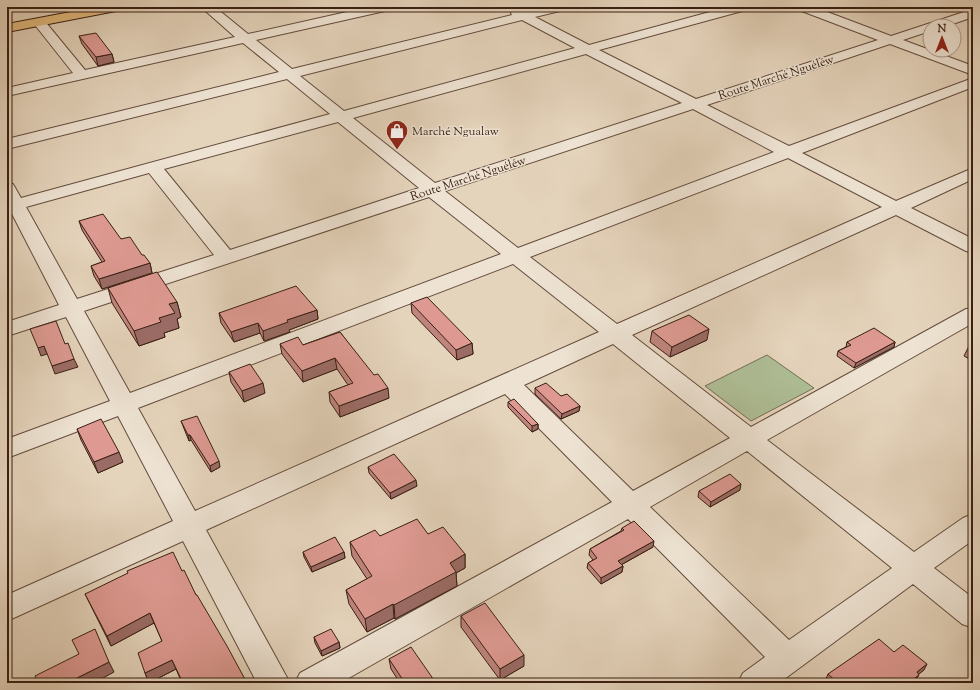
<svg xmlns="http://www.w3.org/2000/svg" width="980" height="690" font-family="'Sorts Mill Goudy',serif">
	<rect width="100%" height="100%" fill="#e5d4bc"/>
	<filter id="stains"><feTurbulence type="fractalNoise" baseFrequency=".005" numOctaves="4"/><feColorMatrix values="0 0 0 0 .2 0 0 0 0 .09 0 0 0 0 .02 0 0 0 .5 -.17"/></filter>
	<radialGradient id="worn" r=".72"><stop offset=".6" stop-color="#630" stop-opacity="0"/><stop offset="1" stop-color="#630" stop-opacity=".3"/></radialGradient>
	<path fill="#aebe96" stroke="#746e54" d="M767,355L814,388L751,421L705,386Z"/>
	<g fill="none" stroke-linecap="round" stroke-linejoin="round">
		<g stroke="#644c3d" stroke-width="2">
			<path id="minor" d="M201,7H215L248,34L369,7H391L389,10L385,11L256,40L292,69L512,15L511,13L513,10L517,9L525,12L545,7H566L564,10L535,17L589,45L728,7H748L746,10L599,50L696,99L878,40L799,10L797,7H814L891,36L973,9V17L947,26H930V31L903,40L973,66V75L890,44L707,105L789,146L973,78V87L802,153L896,201L973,168V179L911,208L973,239V253L966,251L896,215L632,335L751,427L966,309L973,308V323L767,440L914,552L963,518L973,514V540L934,568L973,598V628L962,624L913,584L779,683H738L743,673L765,657L628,519L340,683H295L300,673L612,502L505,394L206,530L290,683H257L183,541L7,621V595L173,521L118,416L7,458V439L110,401L66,317L7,336V322L59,305L11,212H7V183L13,184L21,198L330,114L287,79L7,149V139L279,72L243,43L7,96V88L73,73L35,25L33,22L35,19H43L85,70L235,37ZM522,20L575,48L344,111L300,76ZM586,54L682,103L435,183L353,118ZM693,109L774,152L518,248L445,191ZM338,122L419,188L230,250L164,169ZM788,158L882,207L617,324L530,257ZM149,173L214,255L77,299L26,207ZM429,197L501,254L130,393L84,311ZM513,264L599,332L195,511L138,408ZM613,344L730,438L633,491L524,385ZM747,451L892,568L789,640L650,507Z"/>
		</g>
		<g stroke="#391f13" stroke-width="2">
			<path id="major" d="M97,7H122L120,10L116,11L7,32V24Z"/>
		</g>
		<use href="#minor" fill="#eee3d3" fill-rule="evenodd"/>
		<use href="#major" fill="#e2ba7e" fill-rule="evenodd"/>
	</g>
	<path fill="#bf847e" stroke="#391f13" d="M79,36L112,54L114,62L98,66L82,44Z
		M79,221L121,239L142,255L150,263L152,273L102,289L94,276L91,266L102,262L82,230Z
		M108,288L177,302L181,317L177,319L179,328L164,333L165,337L139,346L112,303Z
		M411,303L472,343L473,354L457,360L412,313Z
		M317,310L318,319L289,330L290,332L264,341L260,333L234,342L221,323L219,313Z
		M652,331L707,340L670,357L650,342Z
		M340,332L389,398L340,417L330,402L329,392L348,385L337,369L303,382L282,354L280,344L303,345Z
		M847,342H895L894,347L854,368L837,356L838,351L846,347Z
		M973,343V361L964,356L969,346Z
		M229,372L265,393L244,402L231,382Z
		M535,388L561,396L580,406L579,411L561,419L535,394Z
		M508,402L538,424V429L532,432L508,407Z
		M181,421L220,467L211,472L191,440L189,441Z
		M77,429L123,462L98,473L81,440Z
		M368,467L417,486L391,499L369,473Z
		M740,490L710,507L698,497L699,491Z
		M622,528L653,547L621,565L623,566L622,572L601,584L587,568L588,563L593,560L589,555L590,549L621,531Z
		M428,534L465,554V568L456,573L457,586L395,619L394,618L367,632L349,604L346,590L367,579L352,556L350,542L380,536Z
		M303,552H344L345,558L312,572L304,557Z
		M182,571L196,595L247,683H182L176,669L149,683L145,673L162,641L154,623L111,646L85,594Z
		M461,616L524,666L500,680L461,627Z
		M314,637L339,642L340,648L322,656L315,643Z
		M894,652L924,670L918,674L916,680L912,683H830L826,679L828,674Z
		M389,659L436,683H400L391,669Z"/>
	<path fill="#9b6c66" stroke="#391f13" d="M112,54L114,62L98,66L96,57Z
		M150,263L152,273L102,289L99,279Z
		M177,302L181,317L177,319L179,328L164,333L165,337L139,346L134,331L159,318L169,304Z
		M317,310L318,319L289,330L290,332L264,341L263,331L287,320Z
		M258,323L260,333L234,342L231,332Z
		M709,329L707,340L670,357L672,347Z
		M895,342L894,347L854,368L856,363Z
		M472,343L473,354L457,360L456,350Z
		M44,346L47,354L41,356L38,348Z
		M335,358L337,369L303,382L302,371Z
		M74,359L78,367L55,374L52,366Z
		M263,383L265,393L244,402L242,391Z
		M388,388L389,398L340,417L339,406Z
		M580,406L579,411L561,419L562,414Z
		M538,424V429L532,432V426Z
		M188,435H190L191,440L189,441Z
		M119,452L123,462L98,473L94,462Z
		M219,461L220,467L211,472L210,466Z
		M416,480L417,486L391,499L390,493Z
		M741,484L740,490L710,507L711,502Z
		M654,541L653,547L617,567L618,561Z
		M344,552L345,558L312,572L311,567Z
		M465,554V568L456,573L457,586L395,619L394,605L450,563Z
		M623,566L622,572L601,584V578Z
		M393,604L394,618L367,632L365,619Z
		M150,613L154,623L111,646L107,636Z
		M339,642L340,648L322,656L321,651Z
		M524,655V666L500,680V669Z
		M172,660L176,669L149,683L145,673Z
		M109,662L114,672L94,683H76L75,679Z
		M927,664L924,670L914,678L917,672Z
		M919,675L916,680L912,683H908Z
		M887,678L885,683H881Z"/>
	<path fill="#de9a92" stroke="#391f13" d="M96,33L112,54L96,57L79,36Z
		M103,214L121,239L130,237L142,255H144L150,263L99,279L91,266L105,261L79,221Z
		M157,272L177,302L169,304L175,313L159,318L161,322L134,331L108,288Z
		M296,286L317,310L287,320L288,322L263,331L258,323L231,332L219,313Z
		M427,297L472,343L456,350L411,303Z
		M689,315L709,329L672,347L652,331Z
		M56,321L65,344L68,343L74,359L52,366L44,346L38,348L30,329Z
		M874,328L895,342L856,363L838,351L851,345L847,342Z
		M340,332L374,375L378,374L388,388L339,406L329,392L353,383L335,358L302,371L280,344L298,337L303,345Z
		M973,343V348L969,346Z
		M250,364L263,383L242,391L229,372Z
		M546,383L561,396L567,394L580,406L562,414L535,388Z
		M514,399L538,424L532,426L508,402Z
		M197,416L219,461L210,466L190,435H188L181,421Z
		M101,419L119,452L94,462L77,429Z
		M394,454L416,480L390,493L368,467Z
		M730,474L741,484L711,502L699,491Z
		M417,519L428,534L443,527L465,554L450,563L456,572L394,605L393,604L365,619L346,590L372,576L350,542L375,530L380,536Z
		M634,521L654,541L618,561L623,566L601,578L588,563L597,558L590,549L624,530L622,528Z
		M335,537L344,552L311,567L303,552Z
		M173,552L182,571L184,570L196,595H197L227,646L247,683H183L172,660L145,673L138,653L162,641L150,613L107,636L85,594L128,573L127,571Z
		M485,603L524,655L500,669L461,616Z
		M95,629L109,662L75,679L76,683H38L35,676L79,654L72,640Z
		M331,629L339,642L321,651L314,637Z
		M879,639L894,652L903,645L927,664L917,672L919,675L908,683H892L887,678L881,683H838L828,674Z
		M411,647L436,683H405L389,659Z"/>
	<defs>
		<g id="shop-pin" transform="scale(1.15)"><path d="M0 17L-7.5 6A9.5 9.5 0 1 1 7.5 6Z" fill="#8f2418" stroke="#eee3d3"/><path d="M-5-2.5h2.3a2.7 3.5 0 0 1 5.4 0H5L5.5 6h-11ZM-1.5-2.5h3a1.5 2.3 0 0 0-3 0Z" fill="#fff"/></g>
	</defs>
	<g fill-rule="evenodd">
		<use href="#shop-pin" x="397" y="131"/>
	</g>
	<g text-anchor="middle" stroke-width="3" stroke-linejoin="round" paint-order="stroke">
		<g font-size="12" fill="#391f13" stroke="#eee3d3">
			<text transform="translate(776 77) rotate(-18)" y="4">Route Marché Nguéléw</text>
			<text transform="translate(468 178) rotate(-18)" y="4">Route Marché Nguéléw</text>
		</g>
		<g font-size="12" fill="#391f13" stroke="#eee3d3" text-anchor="start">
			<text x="412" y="135">Marché Ngualaw</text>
		</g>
	</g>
	<rect width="980" height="690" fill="none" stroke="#e5d4bc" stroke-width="24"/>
	<rect x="8" y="8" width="964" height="674" fill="none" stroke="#391f13" stroke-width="2"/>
	<rect x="12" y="12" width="956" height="666" fill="none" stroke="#391f13"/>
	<g transform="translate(942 38)"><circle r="19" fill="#eee3d3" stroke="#a69586"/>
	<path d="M0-3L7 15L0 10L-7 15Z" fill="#8f2418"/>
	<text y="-6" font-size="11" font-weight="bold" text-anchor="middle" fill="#391f13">N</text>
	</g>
	<rect width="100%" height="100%" filter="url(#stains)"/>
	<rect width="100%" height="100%" fill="url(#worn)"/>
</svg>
